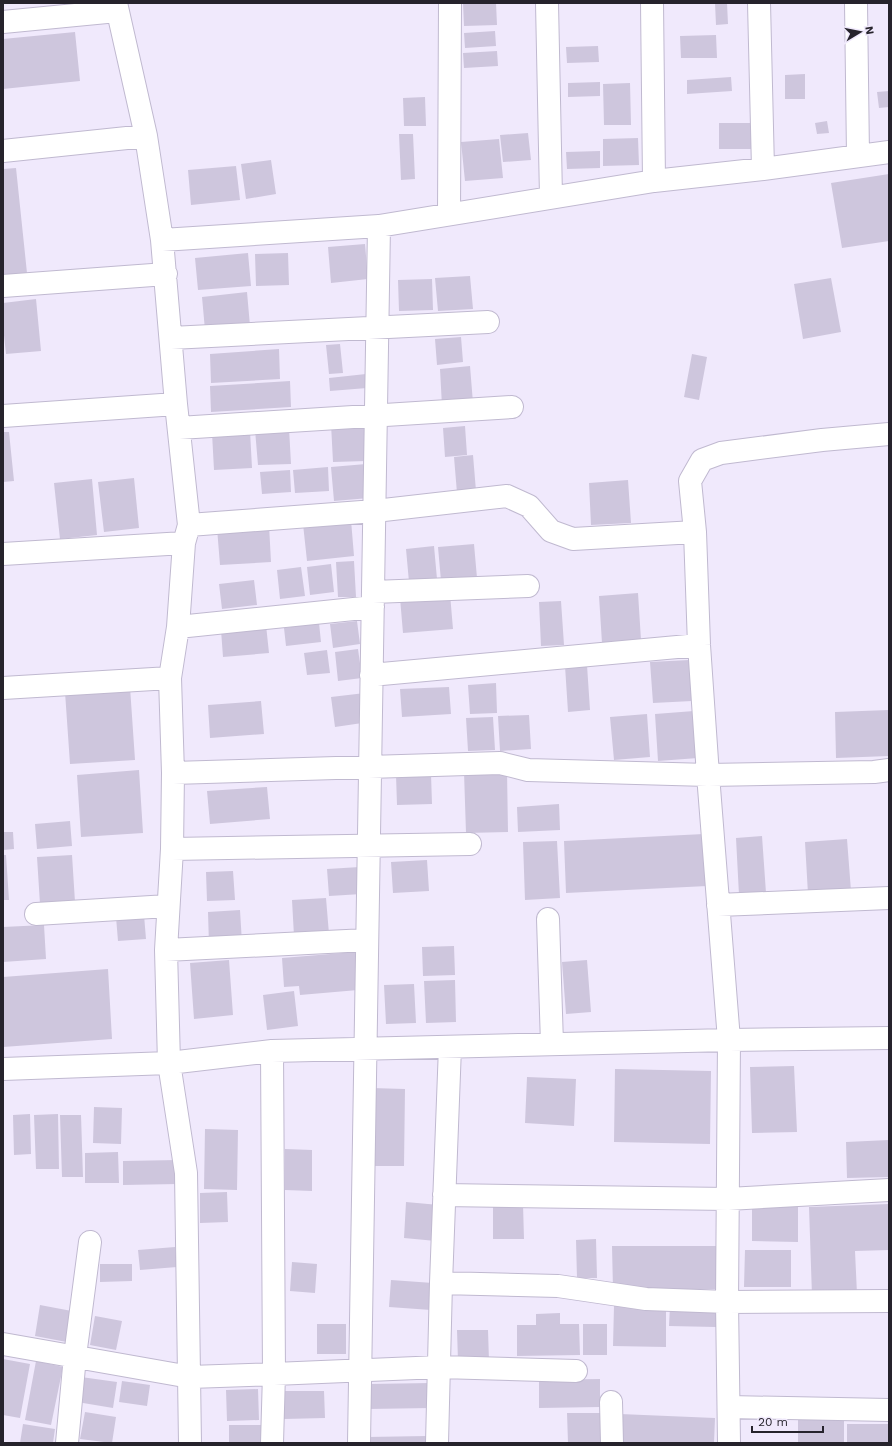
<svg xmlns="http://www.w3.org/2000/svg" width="892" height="1446" font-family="'Work Sans',sans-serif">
	<rect width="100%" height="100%" fill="#f0e9fc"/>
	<path fill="#cec6dd" d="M463,3H496L497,25L464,26Z
		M715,3H727L728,24L716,25Z
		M495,31L496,46L465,48L464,33Z
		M75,32L80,81L3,89V39Z
		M716,35L717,58H681L680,36Z
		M598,46L599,62L567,63L566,47Z
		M497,51L498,66L464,68L463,53Z
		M805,74V99H785V75Z
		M731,77L732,91L687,94V80Z
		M600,82V96L568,97V83Z
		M630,83L631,125H604L603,84Z
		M889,91V107L879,108L877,92Z
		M425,97L426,126H404L403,98Z
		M827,121L829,133L817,134L815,123Z
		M719,123H755V149H719Z
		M528,133L531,160L503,162L500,135Z
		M399,134H413L415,179L401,180Z
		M638,138L639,165L603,166V139Z
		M499,139L503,178L465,181L461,142Z
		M600,151V168L567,169L566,152Z
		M271,160L276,194L246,199L241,164Z
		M236,166L240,200L191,205L188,170Z
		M16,168L27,273L3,276V169Z
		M889,174V241L842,248L831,183Z
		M365,244L368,279L331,283L328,247Z
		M248,253L251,286L198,290L195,258Z
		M288,253L289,285L256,286L255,254Z
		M470,276L473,309L438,311L435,278Z
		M831,278L841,332L803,339L794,284Z
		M432,279L433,310L399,311L398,280Z
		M247,292L250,326L205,330L202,297Z
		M36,299L41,351L6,354L3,326V303Z
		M461,337L463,362L437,365L435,339Z
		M340,344L343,373L329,374L326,345Z
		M279,349L280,379L211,383L210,354Z
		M692,354L707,357L699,400L684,397Z
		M470,366L473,403L442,406L440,369Z
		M366,374L367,388L330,391L329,378Z
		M290,381L291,407L211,412L210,386Z
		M364,422L367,461L333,462L331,424Z
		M465,426L467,455L445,457L443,428Z
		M289,428L291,464L258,465L255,430Z
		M250,431L252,468L214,470L212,433Z
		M3,432H9L14,481L3,482Z
		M473,455L476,491L457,493L454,457Z
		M366,464L369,498L334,501L331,467Z
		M328,467L329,491L295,493L293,470Z
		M290,470L291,492L262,494L260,472Z
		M134,478L139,528L104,532L98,482Z
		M92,479L97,535L60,539L54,483Z
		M628,480L631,523L591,525L589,483Z
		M351,520L354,556L307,561L303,524Z
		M269,525L271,562L220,565L217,528Z
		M474,544L477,578L441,581L438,547Z
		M434,546L437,579L409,582L406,549Z
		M354,561L356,597H338L336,562Z
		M331,564L334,592L310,595L307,567Z
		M301,567L305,596L280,599L277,570Z
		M254,580L257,605L222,609L219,584Z
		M638,593L641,640L602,643L599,596Z
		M450,594L453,629L403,633L400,598Z
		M561,601L564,645L541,646L539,602Z
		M357,621L360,644L333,648L330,624Z
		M319,623L321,642L286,646L284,628Z
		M266,625L269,653L223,657L221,630Z
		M358,649L362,678L338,681L335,652Z
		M327,650L330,673L307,675L304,653Z
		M689,660L692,701L653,703L650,662Z
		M587,665L590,710L568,712L565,666Z
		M496,683L497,713L470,714L468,685Z
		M130,687L135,760L70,764L65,692Z
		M449,687L451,714L402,717L400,689Z
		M365,693L369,722L335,727L331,697Z
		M261,701L264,734L210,738L208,705Z
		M889,710V756L836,758L835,712Z
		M694,711L698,758L658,761L655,714Z
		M647,714L650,757L614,760L610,717Z
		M529,715L531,749L500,751L498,716Z
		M493,717L495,750L468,751L466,718Z
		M139,770L143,833L81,837L77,775Z
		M507,771L508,832L466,833L464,772Z
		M431,774L432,804L397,805L396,775Z
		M267,787L270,819L210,824L207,791Z
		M559,804L560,830L518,832L517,807Z
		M70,821L72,846L37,849L35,824Z
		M3,832H13L14,849L3,850Z
		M704,834L707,886L566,893L564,841Z
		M762,836L766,893L739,895L736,838Z
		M847,839L851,891L808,894L805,842Z
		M557,841L560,898L525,900L523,842Z
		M3,855H6L9,900H3Z
		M72,855L75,902L40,904L37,857Z
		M427,860L429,891L393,893L391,862Z
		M360,867L362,894L329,896L327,869Z
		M233,871L235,900L207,901L206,872Z
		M326,898L329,934L294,936L292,900Z
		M240,910L242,943L209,945L208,912Z
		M144,915L146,939L118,941L116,917Z
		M44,925L46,959L3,962V927Z
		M454,946L455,975L423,976L422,947Z
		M355,952L358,990L300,995L299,986L284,987L282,958Z
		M229,960L233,1015L194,1019L190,963Z
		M587,960L591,1012L566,1014L562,962Z
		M108,969L112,1039L3,1047V977Z
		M455,980L456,1022L426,1023L424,981Z
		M414,984L416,1023L386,1024L384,985Z
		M294,991L298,1026L267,1030L263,995Z
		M794,1066L797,1132L752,1133L750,1067Z
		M615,1069L711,1071L710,1144L614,1142Z
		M527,1077L576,1079L574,1126L525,1123Z
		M371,1088L405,1089L404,1166H370Z
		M94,1107L122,1108L121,1144L93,1143Z
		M30,1114L31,1154L14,1155L13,1115Z
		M58,1114L59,1169H36L34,1115Z
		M60,1115H81L83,1177H62Z
		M205,1129L238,1130L237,1190L204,1189Z
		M889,1140V1177L847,1178L846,1142Z
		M285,1149L312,1150V1191L285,1190Z
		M118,1152L119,1183H85V1153Z
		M178,1160V1184L123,1185V1161Z
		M227,1192L228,1222L200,1223V1193Z
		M406,1202L439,1205L436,1241L404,1238Z
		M493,1204H523L524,1239H493Z
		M889,1204V1250L855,1251L857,1294L812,1296L809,1207Z
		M752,1205H798V1242L752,1241Z
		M596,1239L597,1278H577L576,1240Z
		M612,1246H716V1289H613Z
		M175,1247L177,1267L140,1270L138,1250Z
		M745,1250H791V1287H744Z
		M292,1262L317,1264L315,1293L290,1291Z
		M100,1264H132V1281L100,1282Z
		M391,1280L433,1283L431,1310L389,1307Z
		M40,1305L77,1312L72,1343L35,1336Z
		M614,1306L666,1307V1347L613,1346Z
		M670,1306L716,1307V1327L669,1326Z
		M560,1313V1324H579L580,1355L517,1356V1325H536V1314Z
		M95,1316L122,1321L116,1350L90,1345Z
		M317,1324H346V1354H317Z
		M583,1324H607V1355H583Z
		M457,1330H488L489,1361H458Z
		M3,1359L30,1364L20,1418L3,1415Z
		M36,1361L63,1367L51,1425L25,1420Z
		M81,1377L117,1382L113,1408L77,1402Z
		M600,1379V1407L539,1408V1380Z
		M122,1381L150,1385L147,1406L119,1402Z
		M431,1383V1408L368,1409V1384Z
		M258,1389L259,1420L227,1421L226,1390Z
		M283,1391H324L325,1418L284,1419Z
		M85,1412L116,1417L112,1443L80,1439Z
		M567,1413H602V1443H568Z
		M620,1414L715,1418L714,1443H618Z
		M798,1419H844V1443H798Z
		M23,1424L55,1429L53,1443H20Z
		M847,1424H889V1443H847Z
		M229,1425H262V1443H229Z
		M427,1436V1443H367V1437Z"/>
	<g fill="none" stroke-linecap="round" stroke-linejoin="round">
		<g stroke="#c0b9d0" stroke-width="24">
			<path id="minor" d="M116,3L146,136L162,240L176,404L189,525L184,543L178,627L170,678L173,773L172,849L166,950L169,1063L186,1173L190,1443
				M547,3L551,197
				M652,3L654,181
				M759,3L763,169
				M856,3L858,156
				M3,22L117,11
				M3,151L146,136
				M449,214L450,3
				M162,240L379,226L654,181L763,169L889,152
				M3,286L166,274
				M171,338L488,322
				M3,416L176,404
				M179,428L512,407
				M189,525L375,511L507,496L529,506L551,531L573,539L695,532
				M3,554L184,543
				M373,592L528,586
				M178,627L373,607
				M371,675L699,645
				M3,688L170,678
				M173,773L500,763L528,770L708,775L874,772L889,770
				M172,849L470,844
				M718,905L889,898
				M36,914L168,906
				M548,919L552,1044
				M166,950L367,940
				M3,1069L169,1063L272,1051L729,1040L889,1038
				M444,1195L728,1199L889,1190
				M441,1283L558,1286L646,1299L727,1302L889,1301
				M3,1344L190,1377L274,1374L440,1367L576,1371
				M611,1402L612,1443
				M729,1407L889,1410
				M67,1443L75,1356L90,1242
				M272,1443L274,1374L272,1051
				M359,1443L379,226
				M437,1443L441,1283L450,1047
				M729,1443L727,1302L729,1040L708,775L699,645L695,532L690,481L702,460L721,453L822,440L889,434"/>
		</g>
		<use href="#minor" stroke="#fff" stroke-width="22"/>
	</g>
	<rect width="892" height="1446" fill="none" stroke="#26232c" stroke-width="8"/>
	<g transform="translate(860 32) rotate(80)" stroke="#f0e9fc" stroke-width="3" paint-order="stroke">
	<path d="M0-3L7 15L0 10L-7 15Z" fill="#26232c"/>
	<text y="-6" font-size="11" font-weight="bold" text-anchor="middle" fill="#26232c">N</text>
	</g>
	<path d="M752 1426v6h71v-6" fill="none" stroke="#26232c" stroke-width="2"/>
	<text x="758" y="1426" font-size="12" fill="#26232c" stroke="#f0e9fc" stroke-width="3" paint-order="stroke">20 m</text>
</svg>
